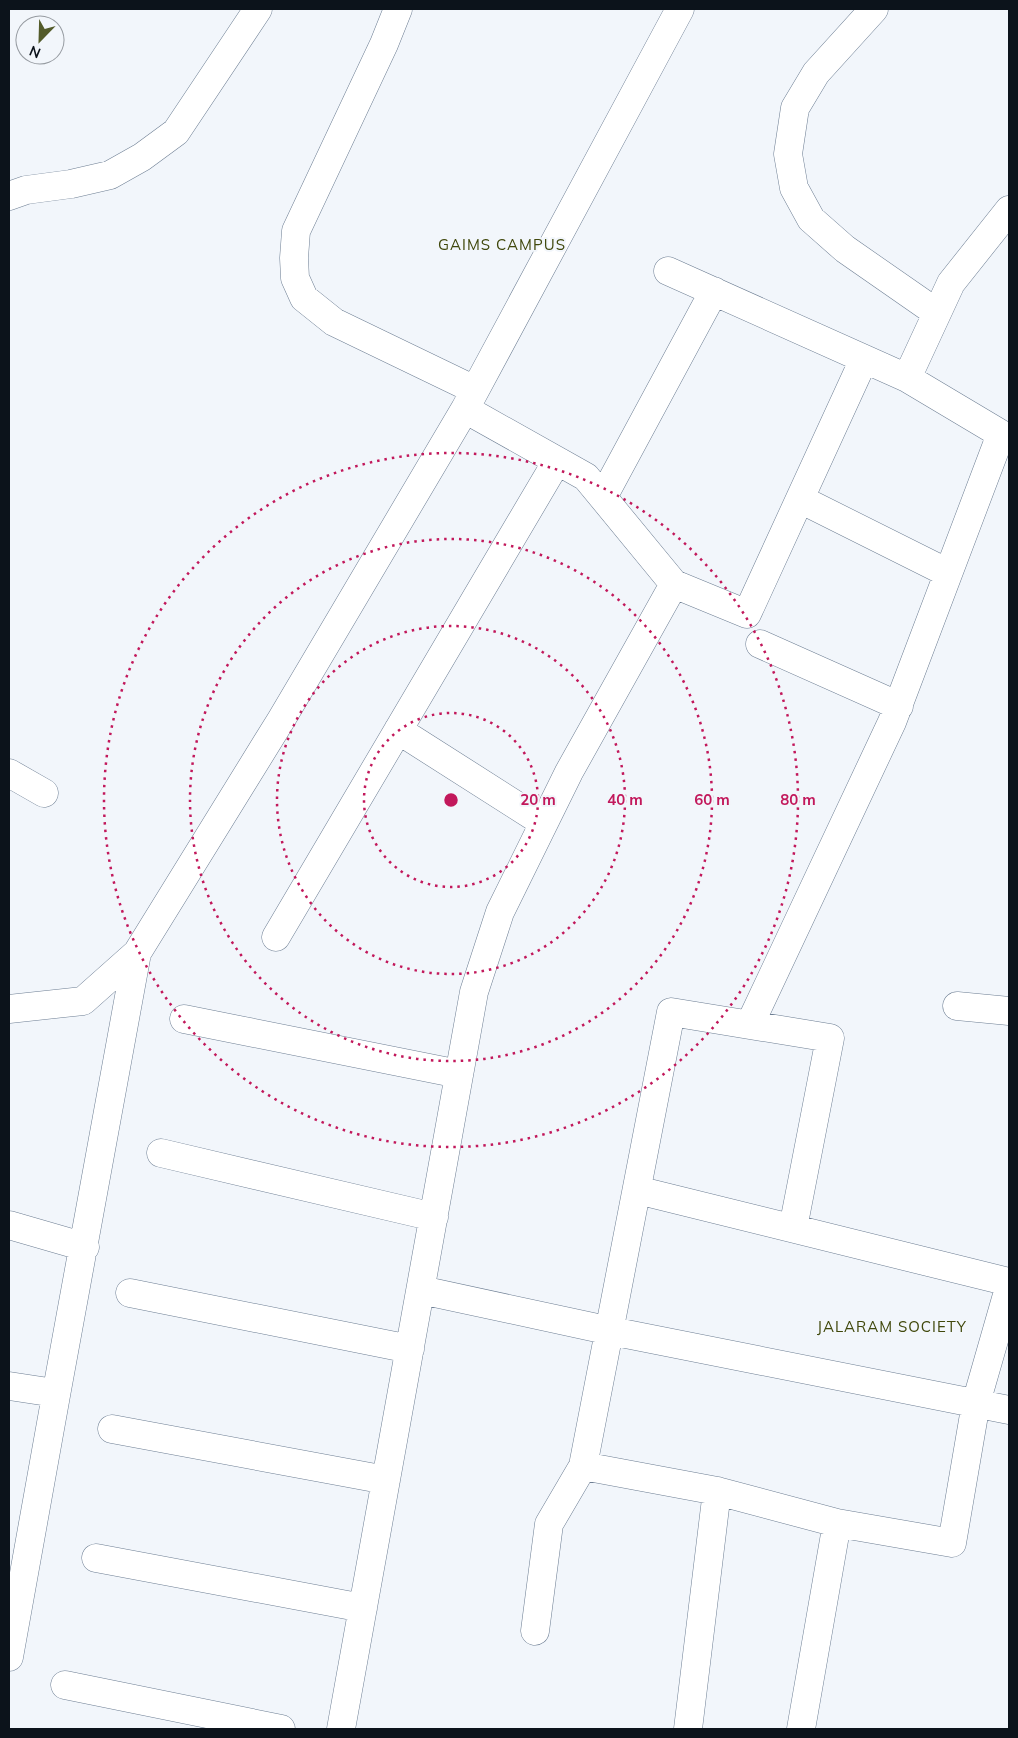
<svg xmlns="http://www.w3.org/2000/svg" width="1018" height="1738" font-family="Mulish,sans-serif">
	<rect width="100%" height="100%" fill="#f2f6fb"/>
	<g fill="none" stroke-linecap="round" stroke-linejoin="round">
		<g stroke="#6d7e93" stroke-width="29">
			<path id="minor" d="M398,9L384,44L296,231L294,258L295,278L304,298L334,322L475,390
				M874,9L816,73L795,108L788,154L794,188L811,219L845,249L937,313
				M9,196L26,190L71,184L110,175L142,157L176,132L258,9
				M668,271L907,378L1001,434L892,722L750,1024
				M907,378L951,283L1009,210
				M465,409L586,477L674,584L747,614L864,359
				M603,497L714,291
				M800,499L948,573
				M760,644L899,706
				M398,730L544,823
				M9,773L44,793
				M276,937L557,461
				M957,1006L1009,1011
				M9,1009L83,1001L137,953L281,720L465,409L680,9
				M184,1019L459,1074
				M161,1153L434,1217
				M637,1190L1009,1282
				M9,1225L85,1247
				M421,1290L611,1331L1009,1410
				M130,1293L410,1349
				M9,1386L55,1393
				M112,1429L386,1480
				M583,1466L717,1491L837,1523L952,1543L976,1403L1009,1288
				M96,1558L363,1608
				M535,1631L549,1524L583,1466L671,1012L830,1038L793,1228
				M9,1657C50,1422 95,1188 137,953
				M65,1685L281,1729
				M341,1729L474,992L500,912L569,772L674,584
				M688,1729L717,1491
				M801,1729L837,1523"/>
		</g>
		<use href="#minor" stroke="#fff" stroke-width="28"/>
	</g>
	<g fill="none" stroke="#c2185b" stroke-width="2.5" stroke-dasharray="2.5 5">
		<circle cx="451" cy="800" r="87"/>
		<circle cx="451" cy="800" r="174"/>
		<circle cx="451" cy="800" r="261"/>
		<circle cx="451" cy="800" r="347"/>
	</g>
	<g text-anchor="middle" stroke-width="4" stroke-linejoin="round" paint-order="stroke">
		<g font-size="15" letter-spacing="1" fill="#40480c" stroke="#f2f6fb">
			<text x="502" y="250">GAIMS CAMPUS</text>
			<text x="892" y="1332">JALARAM SOCIETY</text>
		</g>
	</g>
	<circle cx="451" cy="800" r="8" fill="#c2185b" stroke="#f2f6fb" stroke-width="2.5"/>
	<g font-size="15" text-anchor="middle" font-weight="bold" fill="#c2185b" stroke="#f2f6fb" stroke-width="4" stroke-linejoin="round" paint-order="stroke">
		<text x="538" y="805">20 m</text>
		<text x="625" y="805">40 m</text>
		<text x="712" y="805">60 m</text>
		<text x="798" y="805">80 m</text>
	</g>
	<rect width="1018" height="1738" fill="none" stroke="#0c131b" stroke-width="20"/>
	<g transform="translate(40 40) rotate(203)"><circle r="24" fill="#f2f6fb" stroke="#969ba1"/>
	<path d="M0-4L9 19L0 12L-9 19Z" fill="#535b2a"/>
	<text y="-8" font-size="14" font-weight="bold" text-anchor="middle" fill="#0c131b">N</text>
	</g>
</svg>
